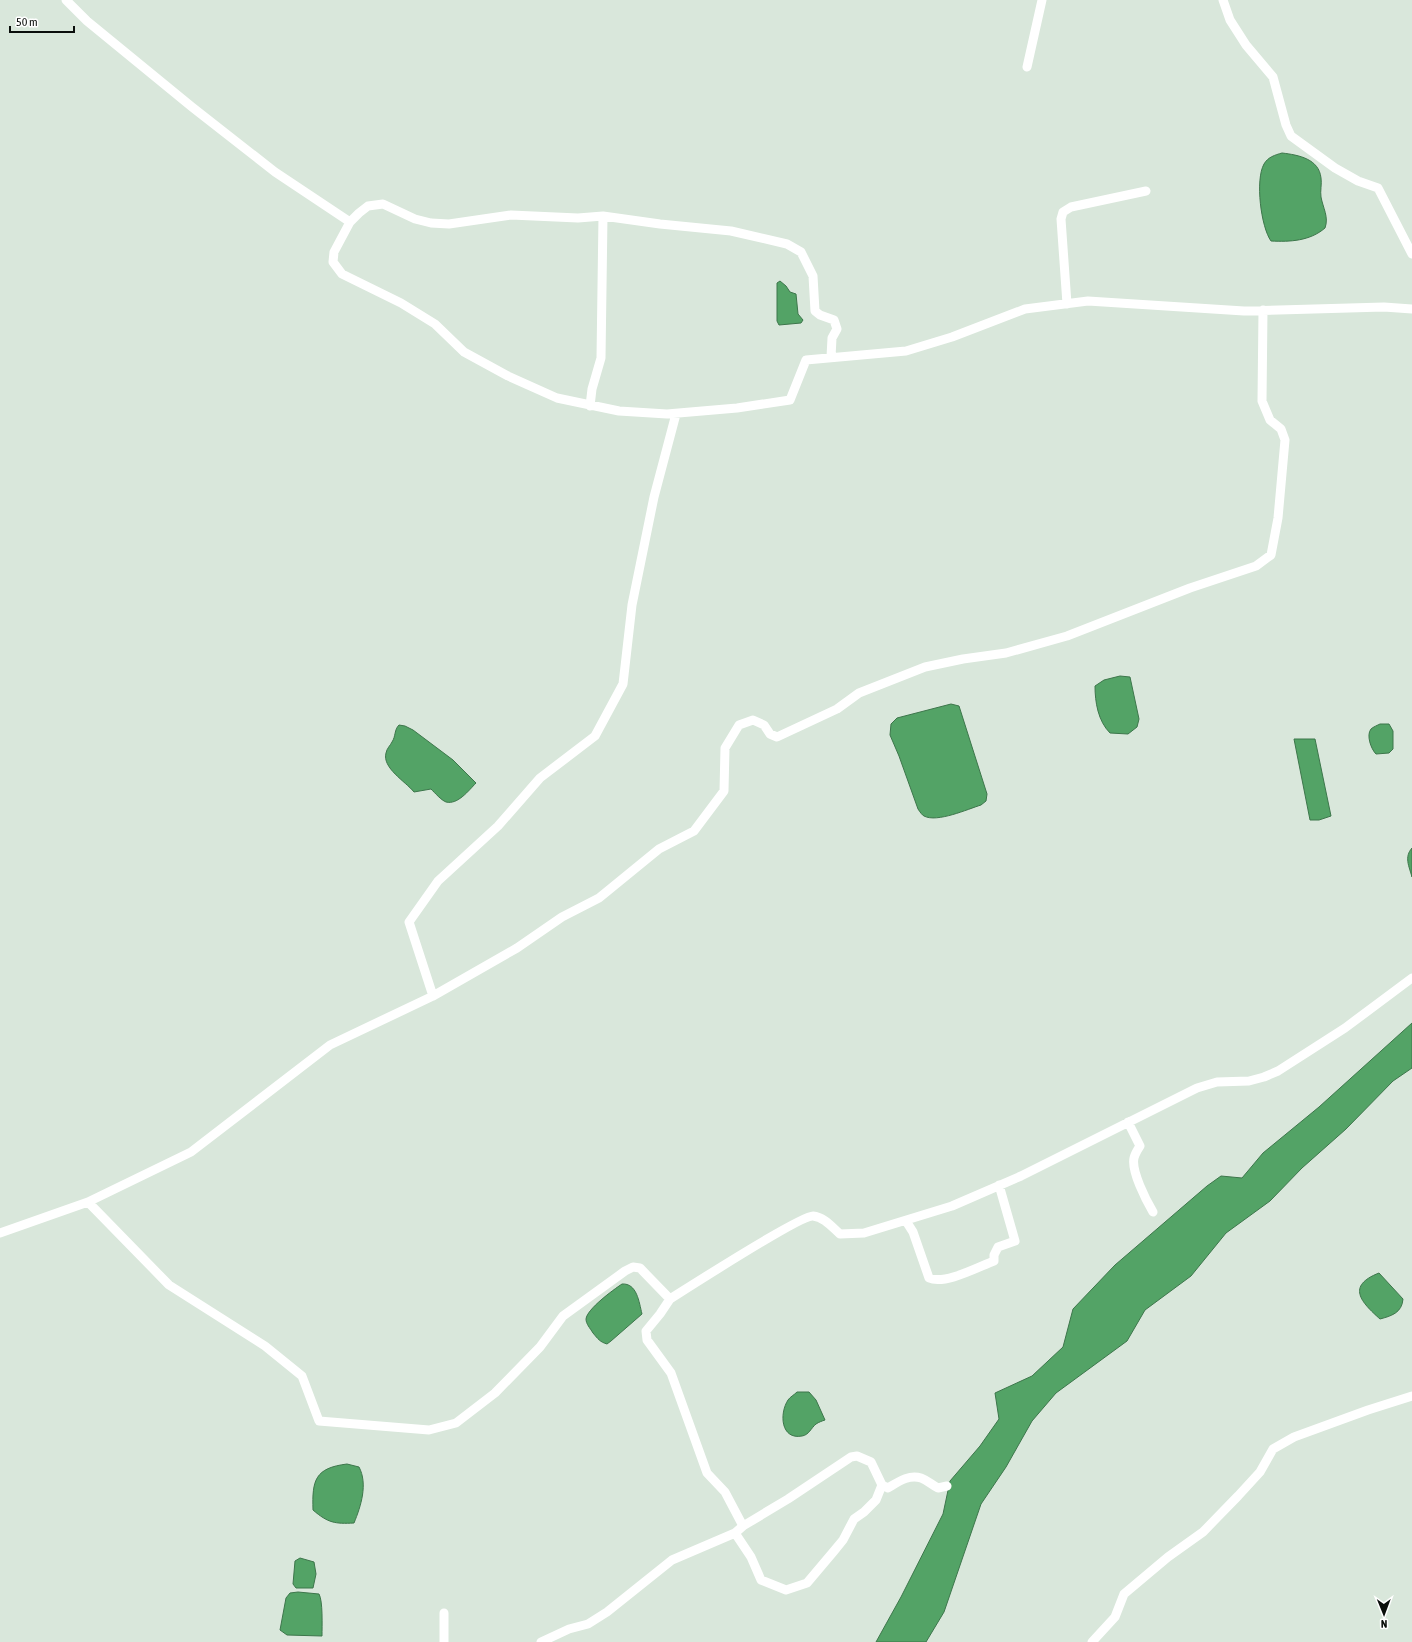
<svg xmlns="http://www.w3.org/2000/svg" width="1412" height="1642" font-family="'Asap Condensed',sans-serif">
	<rect width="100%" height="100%" fill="#d9e7db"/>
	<path fill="#53a366" stroke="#3d764b" d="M1282,153C1299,155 1319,159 1321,178C1322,184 1320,191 1321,197C1323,208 1329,217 1325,228C1310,241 1290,242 1271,241C1261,227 1255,180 1264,164C1268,157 1275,155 1282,153Z
		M780,281L786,286L790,292L796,294L798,314L803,320L801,323L779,325L777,321V283Z
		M1120,676L1130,677L1139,719L1137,727L1128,734L1110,733C1098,721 1095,702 1095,686L1104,680Z
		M951,704L959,706L987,794L986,801L981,805C968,809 937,823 924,816C922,815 920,812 918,809L899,756L890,735L891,724L897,718Z
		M1380,724H1389L1393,731V749L1389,753L1376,754C1371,749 1366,735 1371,729C1373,727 1378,725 1380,724Z
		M399,725L405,726L413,730L453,760L476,783C469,790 458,805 446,802C441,800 435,793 431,789L414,792C405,781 382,768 386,753C387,748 390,746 392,742C396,736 394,730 399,725Z
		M1294,739H1315L1331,816L1319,820H1310Z
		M1412,848V877C1409,866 1404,857 1412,848Z
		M1412,1023V1068L1393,1081L1346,1129L1302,1168L1270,1201L1226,1233L1191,1276L1145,1310L1127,1341L1056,1393L1032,1421L1006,1467L981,1504L944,1612L926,1642H876L901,1597L943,1514L950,1481L980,1446L999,1419L995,1393L1032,1376L1063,1347L1073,1309L1115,1265L1207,1186L1221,1176L1242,1178L1263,1153L1319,1107Z
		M1379,1273L1403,1299C1402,1313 1391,1316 1380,1319C1361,1302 1346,1286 1379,1273Z
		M622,1284C637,1283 639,1302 642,1314L611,1341L607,1344C600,1342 598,1339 593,1333C590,1328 586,1324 586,1319C587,1309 613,1290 622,1284Z
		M797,1392H809L816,1400L825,1420C822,1421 819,1422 816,1424C811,1428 809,1435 802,1436C781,1440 779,1414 788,1400C790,1397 794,1395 797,1392Z
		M347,1464L359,1467C368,1484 361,1506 354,1523C335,1524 328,1523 313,1510C312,1480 315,1468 347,1464Z
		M300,1558L314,1562L316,1574L313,1588H296L293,1584L295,1561Z
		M298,1592L319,1594C323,1601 322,1626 322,1636L287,1635L280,1630L286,1598L290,1593Z"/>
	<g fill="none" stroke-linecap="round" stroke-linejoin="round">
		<path stroke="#fff" stroke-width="9" d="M66,0L87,21L192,107L275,172L350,222L334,252L333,262L342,274L401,303L435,324L464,352L508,376L557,398L619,411L667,414L737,408L790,400L806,360L906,351L952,337L1025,309L1088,301L1244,311L1384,307L1412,309
			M1223,0L1230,20L1246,45L1273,77L1286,125L1291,136L1335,168L1358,181L1378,188L1412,254
			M1027,67L1042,0
			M350,222L359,213L368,206L383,204L415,219L431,223L449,224L511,215L578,218L603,216
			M1067,304L1061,219L1063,212L1071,207L1146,191
			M590,406L592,389L601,358L603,216L660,224L731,231L787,244L801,252L813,276L815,311L820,315L834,320L837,329L832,338L831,357
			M433,996L517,948L562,917L599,898L659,849L694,831L724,791L725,748L739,725L753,720L764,725L770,734L777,737L837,709L859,693L925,667L963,659L1006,653L1067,636L1190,588L1256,566L1271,555L1278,518L1285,440L1281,429L1270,420L1262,401L1263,310
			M1128,1122L1140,1146C1138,1149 1135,1154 1134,1158C1131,1171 1146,1200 1153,1212
			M88,1202L169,1285L265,1346L302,1376L319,1421L429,1430L456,1423L495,1393L540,1347L563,1316L625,1271L633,1267L640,1268L670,1299
			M906,1221L913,1232L929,1278C945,1285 978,1267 994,1261V1255L998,1247L1015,1241L999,1185
			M0,1233L88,1202L191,1152L330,1045L433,996L409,922L438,881L498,826L540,778L595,736L623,684L632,605L654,497L676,414
			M743,1526L788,1499L851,1457L857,1456L871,1462L882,1485L888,1488C898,1482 909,1474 921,1478C927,1480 932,1485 938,1488L947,1486
			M735,1533L751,1557L761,1580L786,1590L807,1583L834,1551L843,1540L854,1519L864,1512L876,1500L882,1485
			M444,1642V1613
			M541,1642L569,1629L588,1624L607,1612L672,1560L735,1533L743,1526L725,1492L707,1473L671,1373L647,1340L646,1331L660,1314L670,1299C689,1287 801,1215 813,1216C824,1217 832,1227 840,1234L864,1233L952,1206L1021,1176L1197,1088L1217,1082L1249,1081L1264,1077L1278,1071L1345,1028L1412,978
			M1092,1642L1115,1617L1124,1594L1168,1557L1203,1532L1238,1496L1260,1472L1273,1449L1294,1437L1368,1410L1412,1396"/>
	</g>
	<g transform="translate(1384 1614) rotate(179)" stroke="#ffffff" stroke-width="3" paint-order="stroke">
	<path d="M0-3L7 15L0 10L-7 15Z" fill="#0a0e0b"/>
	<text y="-6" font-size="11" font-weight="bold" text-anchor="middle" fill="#0a0e0b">N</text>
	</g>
	<path d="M10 26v6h64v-6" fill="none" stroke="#0a0e0b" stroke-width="2"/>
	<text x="16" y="26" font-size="12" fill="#0a0e0b" stroke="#ffffff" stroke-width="3" paint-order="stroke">50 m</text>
</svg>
